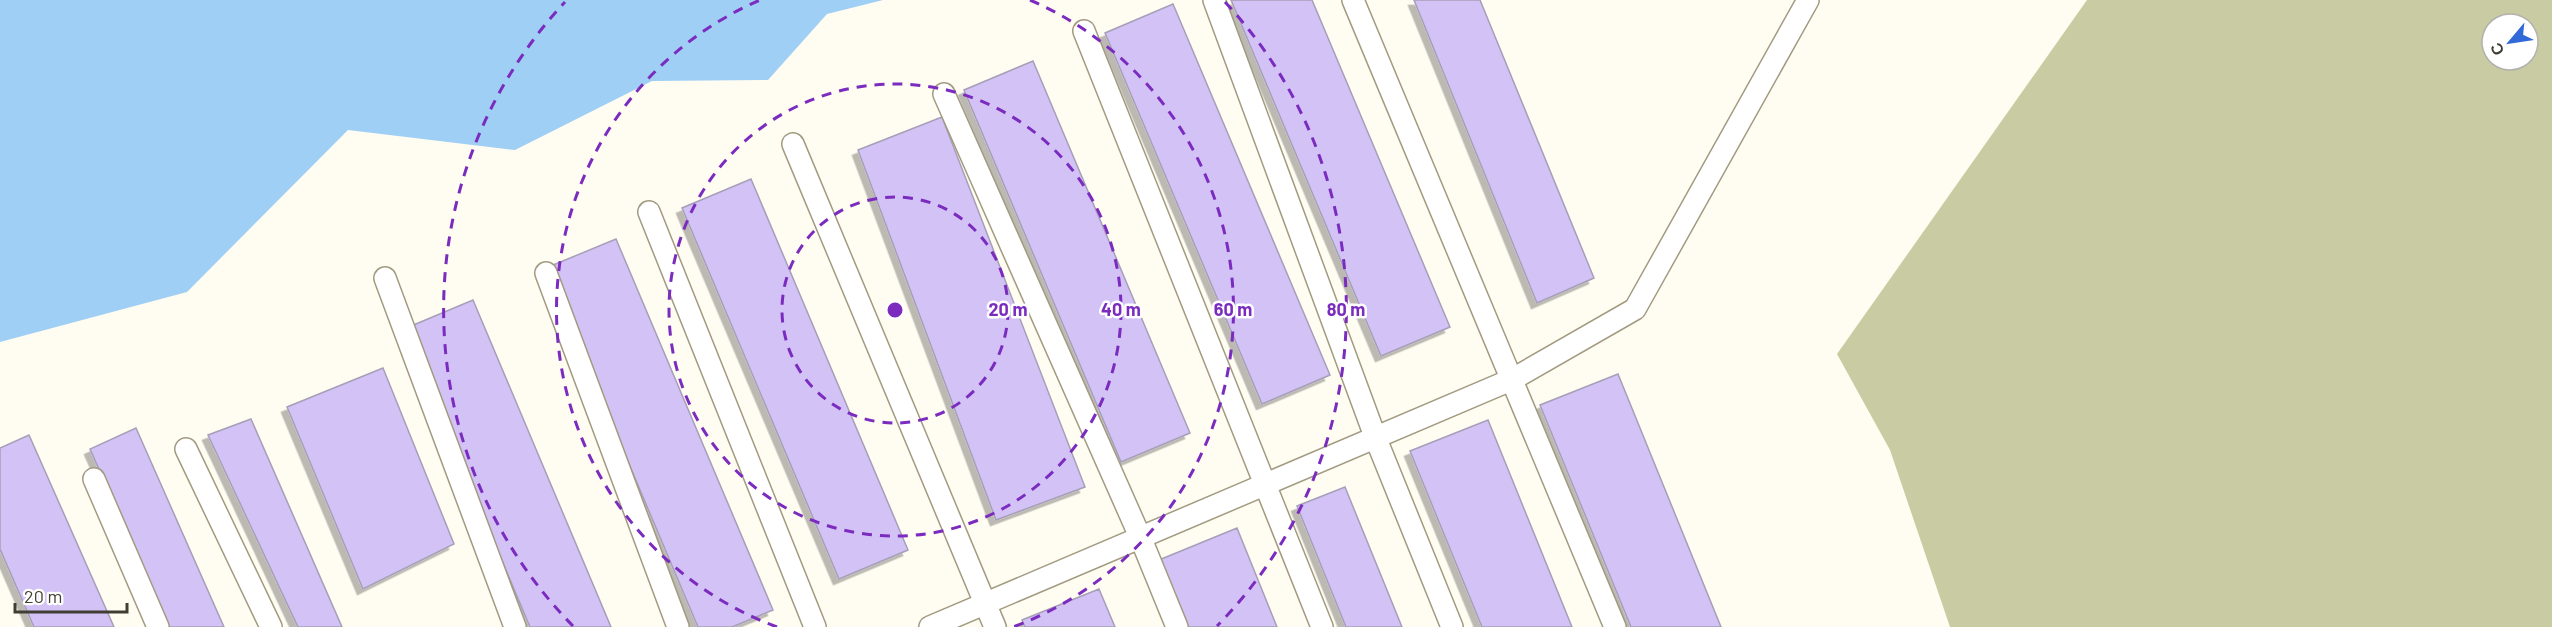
<svg xmlns="http://www.w3.org/2000/svg" width="2552" height="627" font-family="Barlow,sans-serif">
	<defs>
		<filter id="shadow"><feDropShadow dx="-5.5" dy="5.5" stdDeviation="0" flood-color="#0004"/></filter>
	</defs>
	<rect width="100%" height="100%" fill="#fffcf1"/>
	<path fill="#c9cca2" fill-rule="evenodd" d="M2087,0H2552V627H1950L1890,450L1837,354ZM2492,24H2528V60H2492Z"/>
	<path fill="#9fcff5" d="M0,0H883L827,14L768,80L652,81L515,150L348,130L187,292L0,342Z"/>
	<path fill="#d3c2f6" stroke="#a69fb8" stroke-width="1.5" filter="url(#shadow)" d="M1231,0H1312L1450,327L1381,356Z
		M1414,0H1480L1594,278L1537,303Z
		M1173,4L1330,375L1262,404L1105,33Z
		M1033,61L1190,433L1121,462L964,90Z
		M942,117L1085,487L996,520L858,150Z
		M751,179L908,550L839,579L682,208Z
		M616,239L773,610L732,627H698L546,268Z
		M473,300L611,627H530L404,329Z
		M383,368L454,544L363,589L287,407Z
		M1618,374L1721,627H1631L1540,405Z
		M251,419L342,627H298L208,435Z
		M1488,420L1572,627H1482L1410,451Z
		M136,428L224,627H169L90,449Z
		M29,435L114,627H34L0,549V448Z
		M1345,487L1402,627H1346L1297,506Z
		M1237,528L1277,627H1187L1159,560Z
		M1099,589L1115,627H1025L1022,620Z"/>
	<g fill="none" stroke-linecap="round" stroke-linejoin="round">
		<g stroke="#a29a81" stroke-width="24">
			<path id="lane" d="M1214,0L1376,439L1452,627
				M1353,0L1615,627
				M1084,31L1322,627
				M944,94L1141,539L1177,627
				M793,144L995,627
				M649,212L815,627
				M546,273L678,627
				M385,278L515,627
				M186,449L271,627
				M94,479L158,627
				M930,627L1513,379L1635,309L1808,0"/>
		</g>
		<use href="#lane" stroke="#fff" stroke-width="21"/>
	</g>
	<g fill="none" stroke="#7b2cbf" stroke-width="3" stroke-dasharray="10 8">
		<circle cx="895" cy="310" r="113"/>
		<circle cx="895" cy="310" r="226"/>
		<path d="M777 627A338 338 0 0 1 760 0M1030 0A338 338 0 0 1 1013 627"/>
		<path d="M573 626A451 451 0 0 1 565 2M1225 2A451 451 0 0 1 1217 626"/>
	</g>
	<circle cx="895" cy="310" r="9" fill="#7b2cbf" stroke="#fff" stroke-width="3"/>
	<g font-size="18" text-anchor="middle" font-weight="bold" fill="#7b2cbf" stroke="#fff" stroke-width="5" stroke-linejoin="round" paint-order="stroke">
		<text x="1008" y="316">20 m</text>
		<text x="1121" y="316">40 m</text>
		<text x="1233" y="316">60 m</text>
		<text x="1346" y="316">80 m</text>
	</g>
	<g transform="translate(2510 42) rotate(241)"><circle r="28" fill="#ffffff" stroke="#b3b1ad" stroke-width="1.5"/>
	<path d="M0-4.5L10 22L0 15L-10 22Z" fill="#3169d8"/>
	<text y="-9" font-size="16" font-weight="bold" text-anchor="middle" fill="#403d32">С</text>
	</g>
	<path d="M15 603v9h112v-9" fill="none" stroke="#403d32" stroke-width="3"/>
	<text x="24" y="603" font-size="18" fill="#403d32" stroke="#ffffff" stroke-width="4.5" paint-order="stroke">20 m</text>
</svg>
